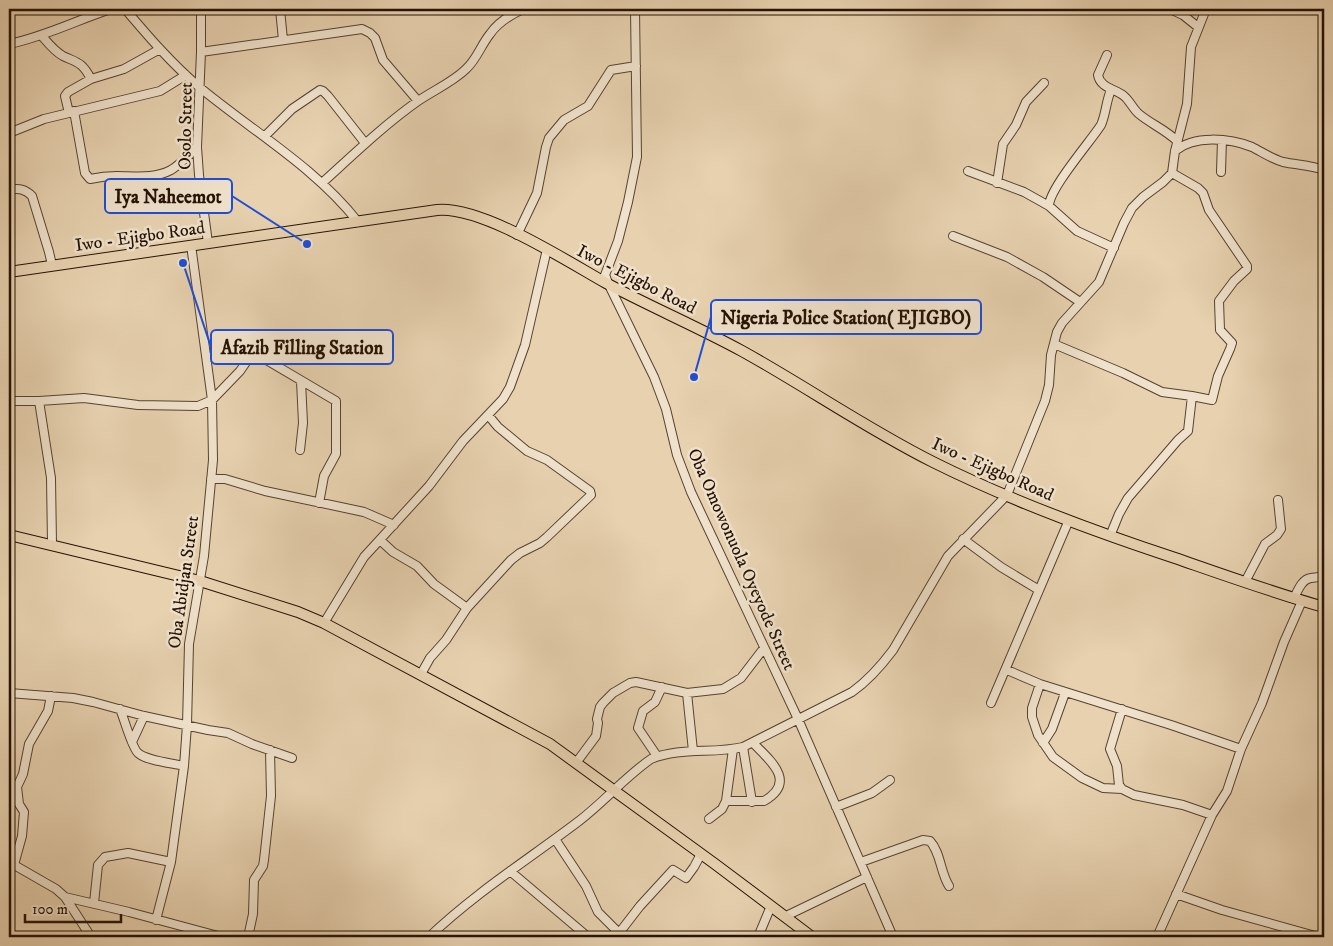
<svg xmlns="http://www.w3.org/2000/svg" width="1333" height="946" font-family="'IM FELL DW Pica',serif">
	<rect width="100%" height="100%" fill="#e7d1af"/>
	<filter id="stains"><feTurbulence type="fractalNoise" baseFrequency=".004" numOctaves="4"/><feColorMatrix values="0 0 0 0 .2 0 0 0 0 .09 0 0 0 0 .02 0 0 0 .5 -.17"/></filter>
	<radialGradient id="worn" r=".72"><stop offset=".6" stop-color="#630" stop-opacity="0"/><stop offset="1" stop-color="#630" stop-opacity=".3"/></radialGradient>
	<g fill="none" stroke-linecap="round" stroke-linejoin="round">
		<g stroke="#56422f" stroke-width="10">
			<path id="minor" d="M125,9C148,36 171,63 198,86C252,131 315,167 358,222
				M201,9V52L197,147L199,175L208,243
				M280,9L283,40
				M635,9L637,157L628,202L618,241L605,275L608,283L654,377L666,409L677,455L691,492L798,719L893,937
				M1170,9L1183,15L1198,27
				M42,36C48,43 54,51 63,56C78,63 82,62 91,79
				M9,44C44,37 77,20 111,9
				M201,52L362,29L370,33L375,38L383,60L418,101
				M1107,55L1098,75C1100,88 1116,89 1124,96C1130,101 1133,109 1139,114C1151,124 1166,130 1177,141
				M74,111L85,173L90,179C99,177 108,176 117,176C135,176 154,179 171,170C181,164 189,155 197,147
				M69,113L65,96L68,92L91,79L124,69L160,49
				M9,133L44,119L160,91L186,75
				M265,136L292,109L320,90L323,91L328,96L365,143
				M1175,151C1194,135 1229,138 1252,147C1262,152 1272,159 1283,162C1297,165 1311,165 1324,170
				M968,171L1024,192L1049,206L1077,231L1114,248
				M1221,172L1222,140
				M322,183C353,155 384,125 418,101C434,90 453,82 466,69C477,59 481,45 490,34C498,22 510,15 523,9
				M997,183L1003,144L1016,125L1026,102L1044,83
				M9,190C19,188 25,189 32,196L49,252L52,265
				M1049,206C1049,189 1090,142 1101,125C1106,114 1106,101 1111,90
				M517,235L537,193L546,147L549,138L564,120L588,106L611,70L636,66
				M953,236L1007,257L1043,277L1080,302
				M1054,344L1123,373L1162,392L1192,396L1212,400L1218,376L1230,349L1232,343L1220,330L1219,301L1234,281L1247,269V266L1209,210L1203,193L1198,188L1172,173
				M207,358L241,351L253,352L336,401V454L324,476L319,503
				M9,401H39L84,398L138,405L198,406L212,400L240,371L253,352
				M39,401L51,478L52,544
				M300,450L303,423L301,381
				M211,479H225L265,491L364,512L394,525
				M1110,536L1119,514L1128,498L1178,440L1188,431L1192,396
				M963,539L1001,567L1039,590
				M380,540L393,552L417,566L434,584L467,608
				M1245,582L1265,544L1277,535L1281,529L1278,500
				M1294,598C1298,590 1302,579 1311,578C1316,577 1319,578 1324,575
				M324,623L364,557L429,486L463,441L503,399L510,387L525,345L547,249
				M1007,670L1040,684L1171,725L1241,749
				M421,674L430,658L446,640L467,608L511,560L520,553L540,543L547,537L591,495L590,491L547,460L527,451L498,427L488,415
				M1040,684L1032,708V717L1038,735L1053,757L1082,778L1103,788L1122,789L1134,795L1183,805L1212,815
				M9,693L73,698L93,702L144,716L208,730L228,733L252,744L292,758
				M687,693L693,751
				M991,703L1069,520
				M120,709C124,718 132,748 138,753C147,761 172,763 184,766
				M1122,709L1110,749L1117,766L1119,785L1122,789
				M132,742L144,716
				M1043,743L1052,729L1065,693
				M743,747L752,802
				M657,756L638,728L643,711L655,702L662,687
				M576,763L596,736L598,723L597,719L600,707L603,703L613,693L630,683L636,682L687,693L723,689L741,678L764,648
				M726,801H764C797,782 771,761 753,743
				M836,807L872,793L890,780
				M709,819L722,809L726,801L733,749
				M555,839L586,886L598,912L620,934
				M9,862L56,889L65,897L91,937
				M861,862L923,840L930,841C941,853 940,872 949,886
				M14,865L22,836L24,812L19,804L17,787L23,774L29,744L48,711L51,696
				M510,871L588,937
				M1176,894L1222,910L1319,937
				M65,897L129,912L222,937
				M94,903L98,865L105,857L128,853L171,862
				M786,916L867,877
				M156,920L171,862L184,766L187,725L189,644L204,556L213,460L212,400L191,245
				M248,937L253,914L254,880L263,866L264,860L271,796L270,750
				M429,937C475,893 529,859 579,821C605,801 625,777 651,759C680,747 713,754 743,747L852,692C869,680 881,666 893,650L948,556L1007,495L1045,401L1049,385L1051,355L1057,332L1062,323L1099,282L1124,223L1132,208L1143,197L1163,182L1172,173L1175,151L1187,104L1191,47L1206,9
				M616,937L640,906L673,870L686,878L694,867L701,854
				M758,937L771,906
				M1157,937L1212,815L1227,791L1241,749L1262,703L1284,642L1302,601"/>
		</g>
		<g stroke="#251204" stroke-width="12">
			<path id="major" d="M9,272L437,210C482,206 565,260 606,283C651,307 698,327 742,351C807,387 867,429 933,462C1011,501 1093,531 1175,558C1224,575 1274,593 1324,607
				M9,535L200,581L298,612L324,623L550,744L715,864L812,937"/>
		</g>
		<use href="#minor" stroke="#efe1cb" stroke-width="8"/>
		<use href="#major" stroke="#e7d1af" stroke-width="10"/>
	</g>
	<g text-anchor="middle" stroke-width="5" stroke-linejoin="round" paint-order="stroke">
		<g font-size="18" fill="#251204" stroke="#efe1cb">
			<text transform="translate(185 126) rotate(-89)" y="6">Osolo Street</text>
			<text transform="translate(140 236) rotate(-8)" y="6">Iwo - Ejigbo Road</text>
			<text transform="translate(637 279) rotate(27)" y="6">Iwo - Ejigbo Road</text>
			<text transform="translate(993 469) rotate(24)" y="6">Iwo - Ejigbo Road</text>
			<text transform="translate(742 559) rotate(66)" y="6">Oba Omowonuola Oyeyode Street</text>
			<text transform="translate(183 582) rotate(-82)" y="6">Oba Abidjan Street</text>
		</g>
	</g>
	<path fill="none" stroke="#1d4ed8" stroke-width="2" d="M307 244L232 196M694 377L711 317M183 263L211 347"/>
	<g fill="#1d4ed8" stroke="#efe1cb" stroke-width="2">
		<circle cx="307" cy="244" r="5"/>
		<circle cx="694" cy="377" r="5"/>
		<circle cx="183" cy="263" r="5"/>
	</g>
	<g fill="#efe1cb" stroke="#1d4ed8" stroke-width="2">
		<rect x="105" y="179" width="127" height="34" rx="5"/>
		<rect x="711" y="300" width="270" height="34" rx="5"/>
		<rect x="211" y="330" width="182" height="34" rx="5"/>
	</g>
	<g font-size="19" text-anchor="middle" font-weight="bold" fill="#251204">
		<text x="168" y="203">Iya Naheemot</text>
		<text x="846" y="324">Nigeria Police Station( EJIGBO)</text>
		<text x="302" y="354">Afazib Filling Station</text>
	</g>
	<rect width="1333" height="946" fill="none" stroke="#e7d1af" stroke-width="30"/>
	<rect x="10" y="10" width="1313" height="926" fill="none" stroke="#251204" stroke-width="2.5"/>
	<rect x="15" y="15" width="1303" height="916" fill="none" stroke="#251204"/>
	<path d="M25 914v8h96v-8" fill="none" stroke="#251204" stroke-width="2.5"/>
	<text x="32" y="914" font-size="15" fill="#251204" stroke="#efe1cb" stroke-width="4" paint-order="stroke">100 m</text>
	<rect width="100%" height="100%" filter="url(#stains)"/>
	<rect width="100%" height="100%" fill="url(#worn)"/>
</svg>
